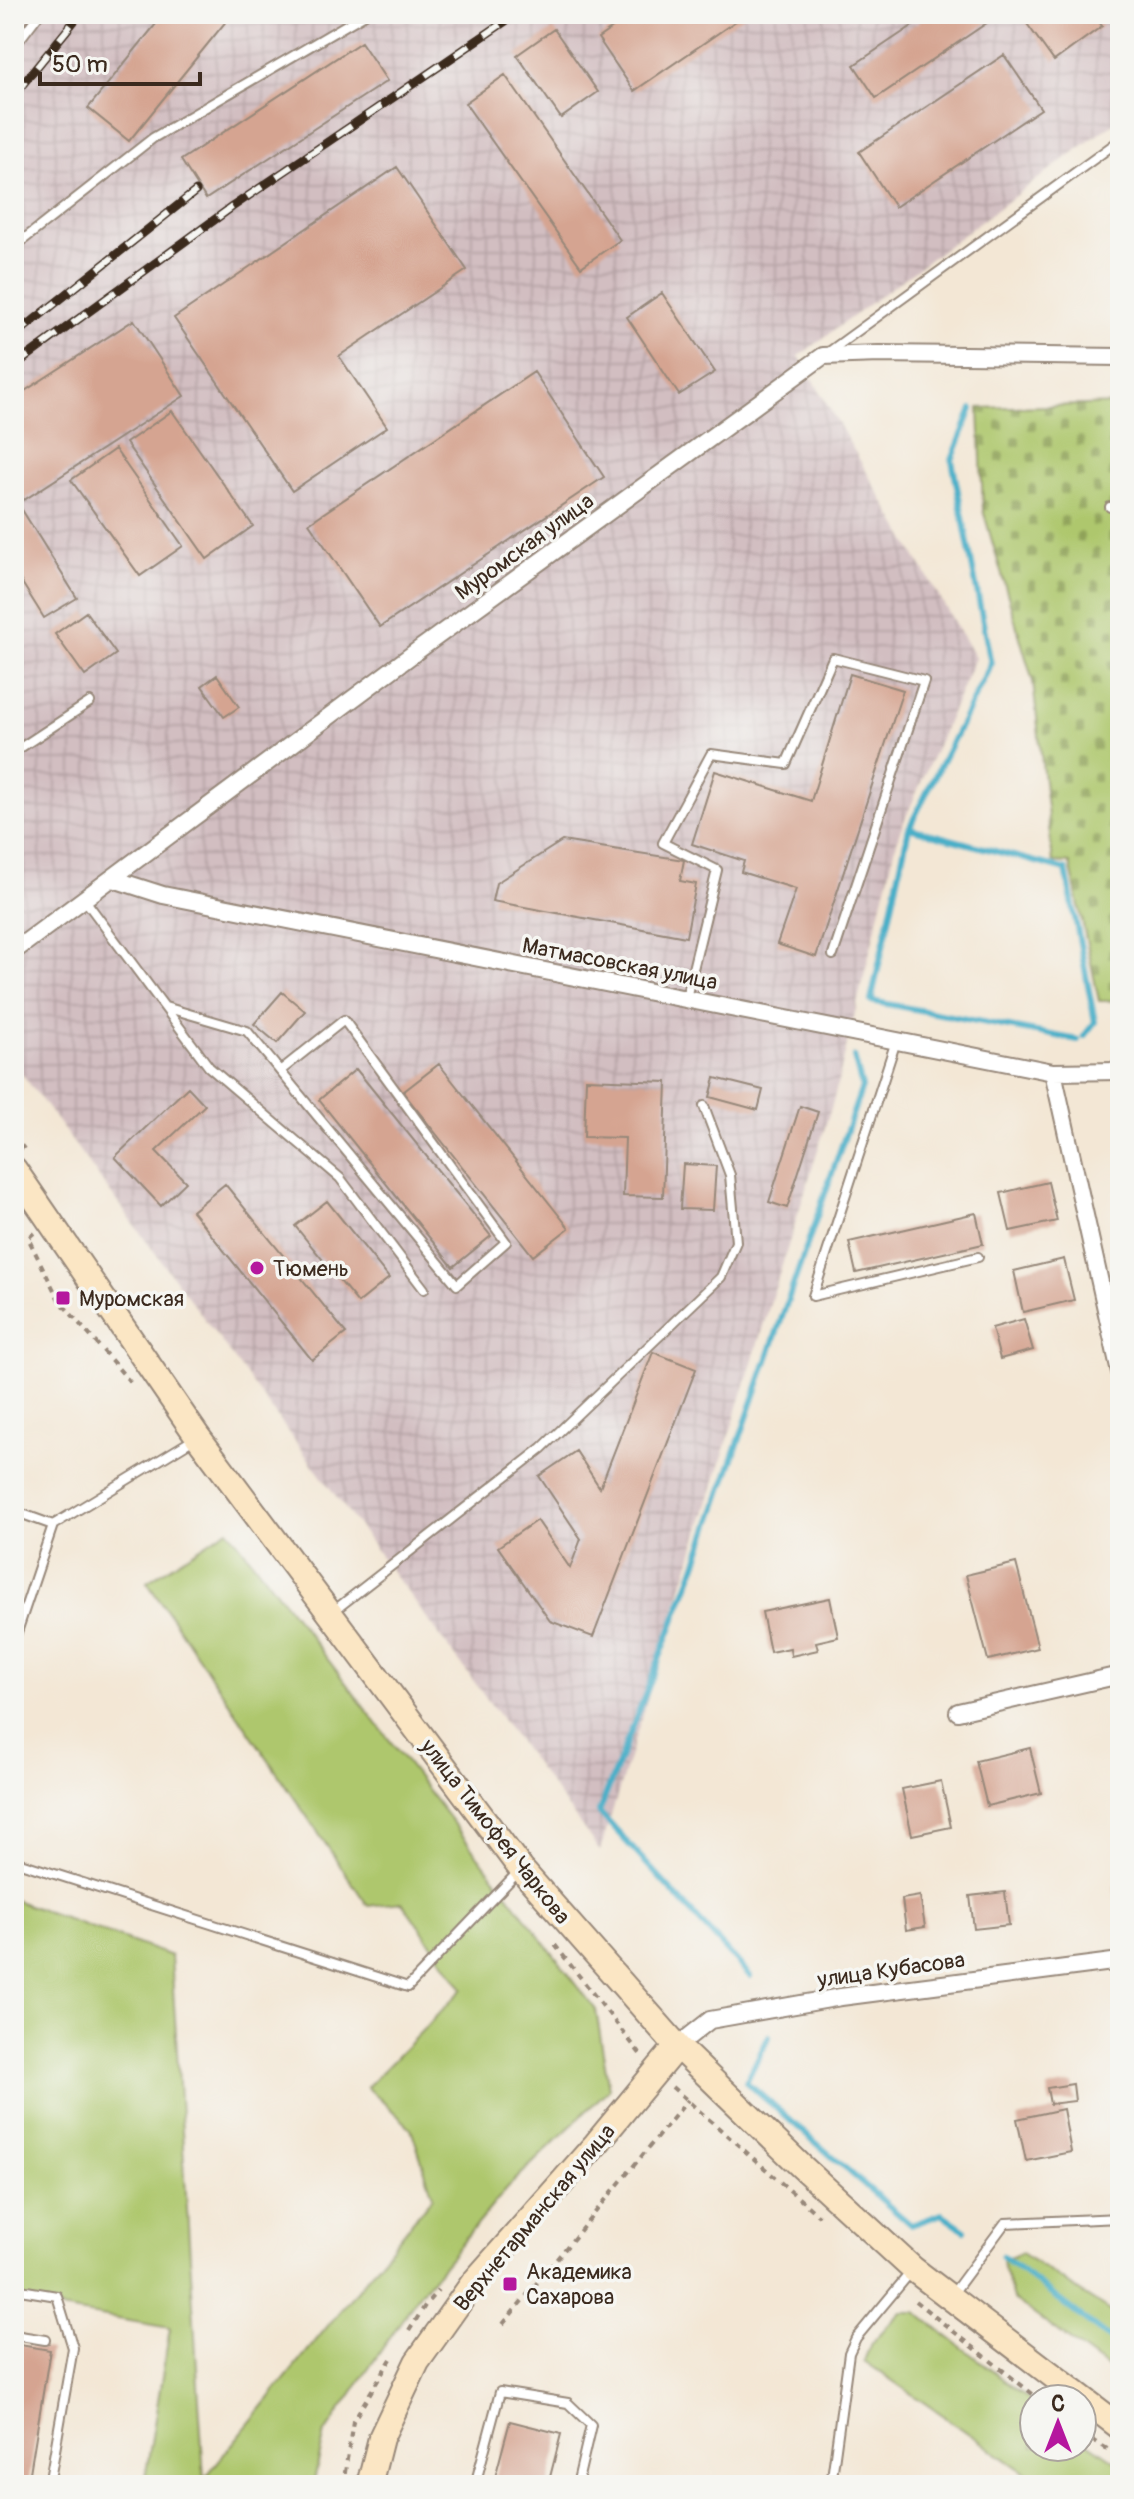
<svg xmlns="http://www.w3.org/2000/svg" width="1134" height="2499" font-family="Pangolin,sans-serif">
	<defs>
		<pattern id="industrial-grid" width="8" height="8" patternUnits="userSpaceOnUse" patternTransform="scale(2)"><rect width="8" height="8" fill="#d2bec1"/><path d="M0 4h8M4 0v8" fill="none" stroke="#b5a3a5"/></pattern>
		<pattern id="cemetery-stones" width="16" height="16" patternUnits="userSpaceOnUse" patternTransform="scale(2)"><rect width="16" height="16" fill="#aec76d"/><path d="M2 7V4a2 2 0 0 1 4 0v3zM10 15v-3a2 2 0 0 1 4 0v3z" fill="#8fa259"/></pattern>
	</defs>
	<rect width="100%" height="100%" fill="#f6f6f2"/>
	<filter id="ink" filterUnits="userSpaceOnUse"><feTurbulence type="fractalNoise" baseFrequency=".0125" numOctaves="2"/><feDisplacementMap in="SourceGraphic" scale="16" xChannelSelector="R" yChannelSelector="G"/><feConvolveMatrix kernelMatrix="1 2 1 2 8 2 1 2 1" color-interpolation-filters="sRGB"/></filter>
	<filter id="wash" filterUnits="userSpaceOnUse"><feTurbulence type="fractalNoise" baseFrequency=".006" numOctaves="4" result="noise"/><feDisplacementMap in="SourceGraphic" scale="32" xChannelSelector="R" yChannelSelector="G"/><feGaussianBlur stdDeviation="1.8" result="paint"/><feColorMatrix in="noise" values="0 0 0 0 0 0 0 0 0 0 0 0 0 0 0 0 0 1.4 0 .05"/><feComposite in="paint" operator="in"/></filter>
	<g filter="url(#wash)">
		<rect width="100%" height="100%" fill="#f3e7d5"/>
		<path fill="url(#industrial-grid)" d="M14,14H1120V118L799,356L975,658L899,833L834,1098L600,1851L14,1063Z"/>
		<path fill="#aec76d" stroke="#747846" stroke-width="2" d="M228,1529L596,2010L609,2089L507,2188L420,2293L325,2433L313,2485H144L170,2328L14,2301V1900L171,1956L204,2479L433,2196L411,2128L367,2087L463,1989L402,1902L368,1906L147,1582Z
			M1021,2253L1120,2318V2377L1013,2299L1002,2261Z
			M901,2312H916L1034,2403V2447H1082V2438L1120,2464V2485H1043L864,2361L871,2343Z"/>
		<path fill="url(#cemetery-stones)" stroke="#747846" stroke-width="2" d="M1120,404V1001H1099L1070,863L1053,862L1033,682L983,510L979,408Z"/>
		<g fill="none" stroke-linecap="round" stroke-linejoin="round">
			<path stroke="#49afc8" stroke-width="6" d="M972,409L952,460L991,664L909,828L871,1001L1078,1040
				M909,828L1066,870L1095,1022L1084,1036
				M750,1976L599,1812L693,1573L862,1087L854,1057
				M769,2036L746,2082L911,2225L942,2214L965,2230
				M1002,2256L1120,2347"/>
		</g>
		<g id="blocks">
			<path fill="#d5a491" d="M164,14H232L129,141L88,108Z
				M633,14H746L634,91L598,38Z
				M930,14H1000L876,98L854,65Z
				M1020,14H1093L1102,26L1054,61Z
				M554,29L598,92L561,118L517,55Z
				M361,42L387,81L206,199L181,160Z
				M1004,55L1041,109L895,207L859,152Z
				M505,75L620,240L581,267L465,103Z
				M397,167L467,270L339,356L387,427L292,491L174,318Z
				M662,293L715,372L679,395L627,317Z
				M134,320L184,396L24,500L14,484V398Z
				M534,372L604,477L380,627L309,523Z
				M172,411L253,526L207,559L126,443Z
				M115,449L183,546L140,576L71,480Z
				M14,497L77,598L44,618L14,570Z
				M86,612L116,654L85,676L55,634Z
				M850,674L903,690L816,957L777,944L796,889L741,872L744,861L692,844L715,771L811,801Z
				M217,675L239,707L224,717L202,686Z
				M562,841L684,860L680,881L696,884L686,937L492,901L496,883Z
				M282,992L305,1011L277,1043L254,1024Z
				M439,1064L569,1228L533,1256L403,1092Z
				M356,1069L491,1236L453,1267L319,1100Z
				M715,1078L763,1090L758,1110L710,1097Z
				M586,1079L667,1082L663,1197L623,1196L625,1138L584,1137Z
				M188,1087L205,1105L156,1151L186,1182L161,1206L115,1157Z
				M800,1106L818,1112L787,1208L769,1202Z
				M683,1164L716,1166L713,1210L680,1209Z
				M1048,1182L1057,1221L1010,1231L1001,1193Z
				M225,1184L346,1333L312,1360L192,1211Z
				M327,1201L389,1278L358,1303L295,1226Z
				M976,1213L983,1244L856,1273L849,1242Z
				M1064,1259L1074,1300L1023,1312L1014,1271Z
				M1024,1319L1033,1350L1000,1359L992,1328Z
				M653,1352L696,1369L593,1637L550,1621L498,1547L537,1520L570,1568L581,1539L539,1476L576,1451L600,1488Z
				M1016,1563L1038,1648L988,1660L966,1575Z
				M830,1598L838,1637L816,1642L818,1650L791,1656L790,1648L770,1652L762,1612Z
				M1030,1748L1041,1793L987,1806L976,1761Z
				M941,1781L951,1827L912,1835L902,1789Z
				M1120,1885V1916H1118L1114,1886Z
				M1005,1892L1009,1925L974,1929L970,1896Z
				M920,1896L925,1927L906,1930L902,1899Z
				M1073,2084L1075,2101L1050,2104L1047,2088Z
				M1063,2109L1071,2152L1026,2161L1017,2119Z
				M14,2344L50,2350L28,2485H14Z
				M510,2421L561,2434L548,2485H493Z"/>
		</g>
	</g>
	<g filter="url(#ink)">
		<use href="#blocks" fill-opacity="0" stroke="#97887a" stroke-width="2"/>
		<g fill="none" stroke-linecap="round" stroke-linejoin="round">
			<g stroke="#97887a" stroke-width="12">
				<path id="lane" d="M14,47L39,14
					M14,247L153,138L365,14
					M826,354L1120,140
					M1110,507L1120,508
					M14,752L90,702
					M85,900L209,1067L340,1178L424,1289
					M686,998L717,870L663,843L711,754L786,764L833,658L924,681L833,955
					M165,1007L247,1031L457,1285L506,1242L344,1020L280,1071
					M896,1041L813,1296L978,1257
					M14,1320L15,1322
					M14,1511L53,1525
					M331,1613L542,1448L721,1277L736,1242L730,1175L704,1106
					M14,1641L53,1525L194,1439
					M14,1861L408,1987L520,1870
					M14,2289L57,2296L73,2348L49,2485
					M951,2296L1005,2223L1120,2218
					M14,2335L45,2340
					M832,2479L862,2485
					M475,2485L500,2392L568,2403L591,2425L577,2485
					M831,2485L849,2353L856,2338L910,2273"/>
			</g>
			<g stroke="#97887a" stroke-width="20">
				<path id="street" d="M113,879L163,895L1053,1072L1120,1071
					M14,951L421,648L823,356L879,354L1120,357
					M1053,1072L1120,1372
					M958,1712L1120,1675
					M677,2046L710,2020L841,1997L1120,1961"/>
			</g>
			<g stroke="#97887a" stroke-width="28">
				<path id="secondary" d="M14,1169L198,1437L521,1869L677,2046L801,2166L913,2269L1120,2427
					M369,2485L381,2438L417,2362L473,2283L596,2144L677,2046"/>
			</g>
			<path stroke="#97887a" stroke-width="4" stroke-dasharray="6 6" stroke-linecap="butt" d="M14,1136L24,1149
				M34,1233L28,1238L59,1300L131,1383
				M555,1945L641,2055
				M672,2087L819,2216
				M915,2301L1039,2399
				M503,2324L688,2100
				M409,2331L426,2304L438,2290
				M1082,2433L1120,2457
				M343,2485L353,2421L391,2359"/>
			<use href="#lane" stroke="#fff" stroke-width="8"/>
			<use href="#street" stroke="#fff" stroke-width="16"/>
			<use href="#secondary" stroke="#fbe6c4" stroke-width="24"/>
			<g stroke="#3b2a1e" stroke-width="9">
				<path id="rail" d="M14,95L80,14
					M14,336L196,191
					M14,366L232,207L516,14"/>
			</g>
			<use href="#rail" stroke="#f6f6f2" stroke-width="6" stroke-dasharray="18" stroke-linecap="butt"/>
		</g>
	</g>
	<g fill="#b5179e" stroke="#f6f6f2" stroke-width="3">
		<circle cx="257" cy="1268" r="8"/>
		<rect x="55" y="1290" width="16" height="16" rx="4"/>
		<rect x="502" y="2276" width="16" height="16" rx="4"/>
	</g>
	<g text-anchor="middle" stroke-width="7" stroke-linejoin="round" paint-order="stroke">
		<g font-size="22" fill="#3b2a1e" stroke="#f6f6f2">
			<text transform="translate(524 546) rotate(-36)" y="8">Муромская улица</text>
			<text transform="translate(620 963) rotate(11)" y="8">Матмасовская улица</text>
			<text transform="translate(496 1831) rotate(52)" y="8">улица Тимофея Чаркова</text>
			<text transform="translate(891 1969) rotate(-8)" y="8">улица Кубасова</text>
			<text transform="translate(534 2217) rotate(-50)" y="8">Верхнетарманская улица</text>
		</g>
		<g font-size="22" fill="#3b2a1e" stroke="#f6f6f2" text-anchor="start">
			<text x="273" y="1276">Тюмень</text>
			<text x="79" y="1306">Муромская</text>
			<text x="526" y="2279">Академика<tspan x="526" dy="25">Сахарова</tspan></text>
		</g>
	</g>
	<rect width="1134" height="2499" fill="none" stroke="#f6f6f2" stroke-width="48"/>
	<g transform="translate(1058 2423)"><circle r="38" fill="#f6f6f2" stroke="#aba49d" stroke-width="2"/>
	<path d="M0-6L14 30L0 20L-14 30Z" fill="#b5179e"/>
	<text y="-12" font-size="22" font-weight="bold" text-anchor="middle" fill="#3b2a1e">С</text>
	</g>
	<path d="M40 72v12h160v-12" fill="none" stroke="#3b2a1e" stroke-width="4"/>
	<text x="52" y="72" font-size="24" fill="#3b2a1e" stroke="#f6f6f2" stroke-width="6" paint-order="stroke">50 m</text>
</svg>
